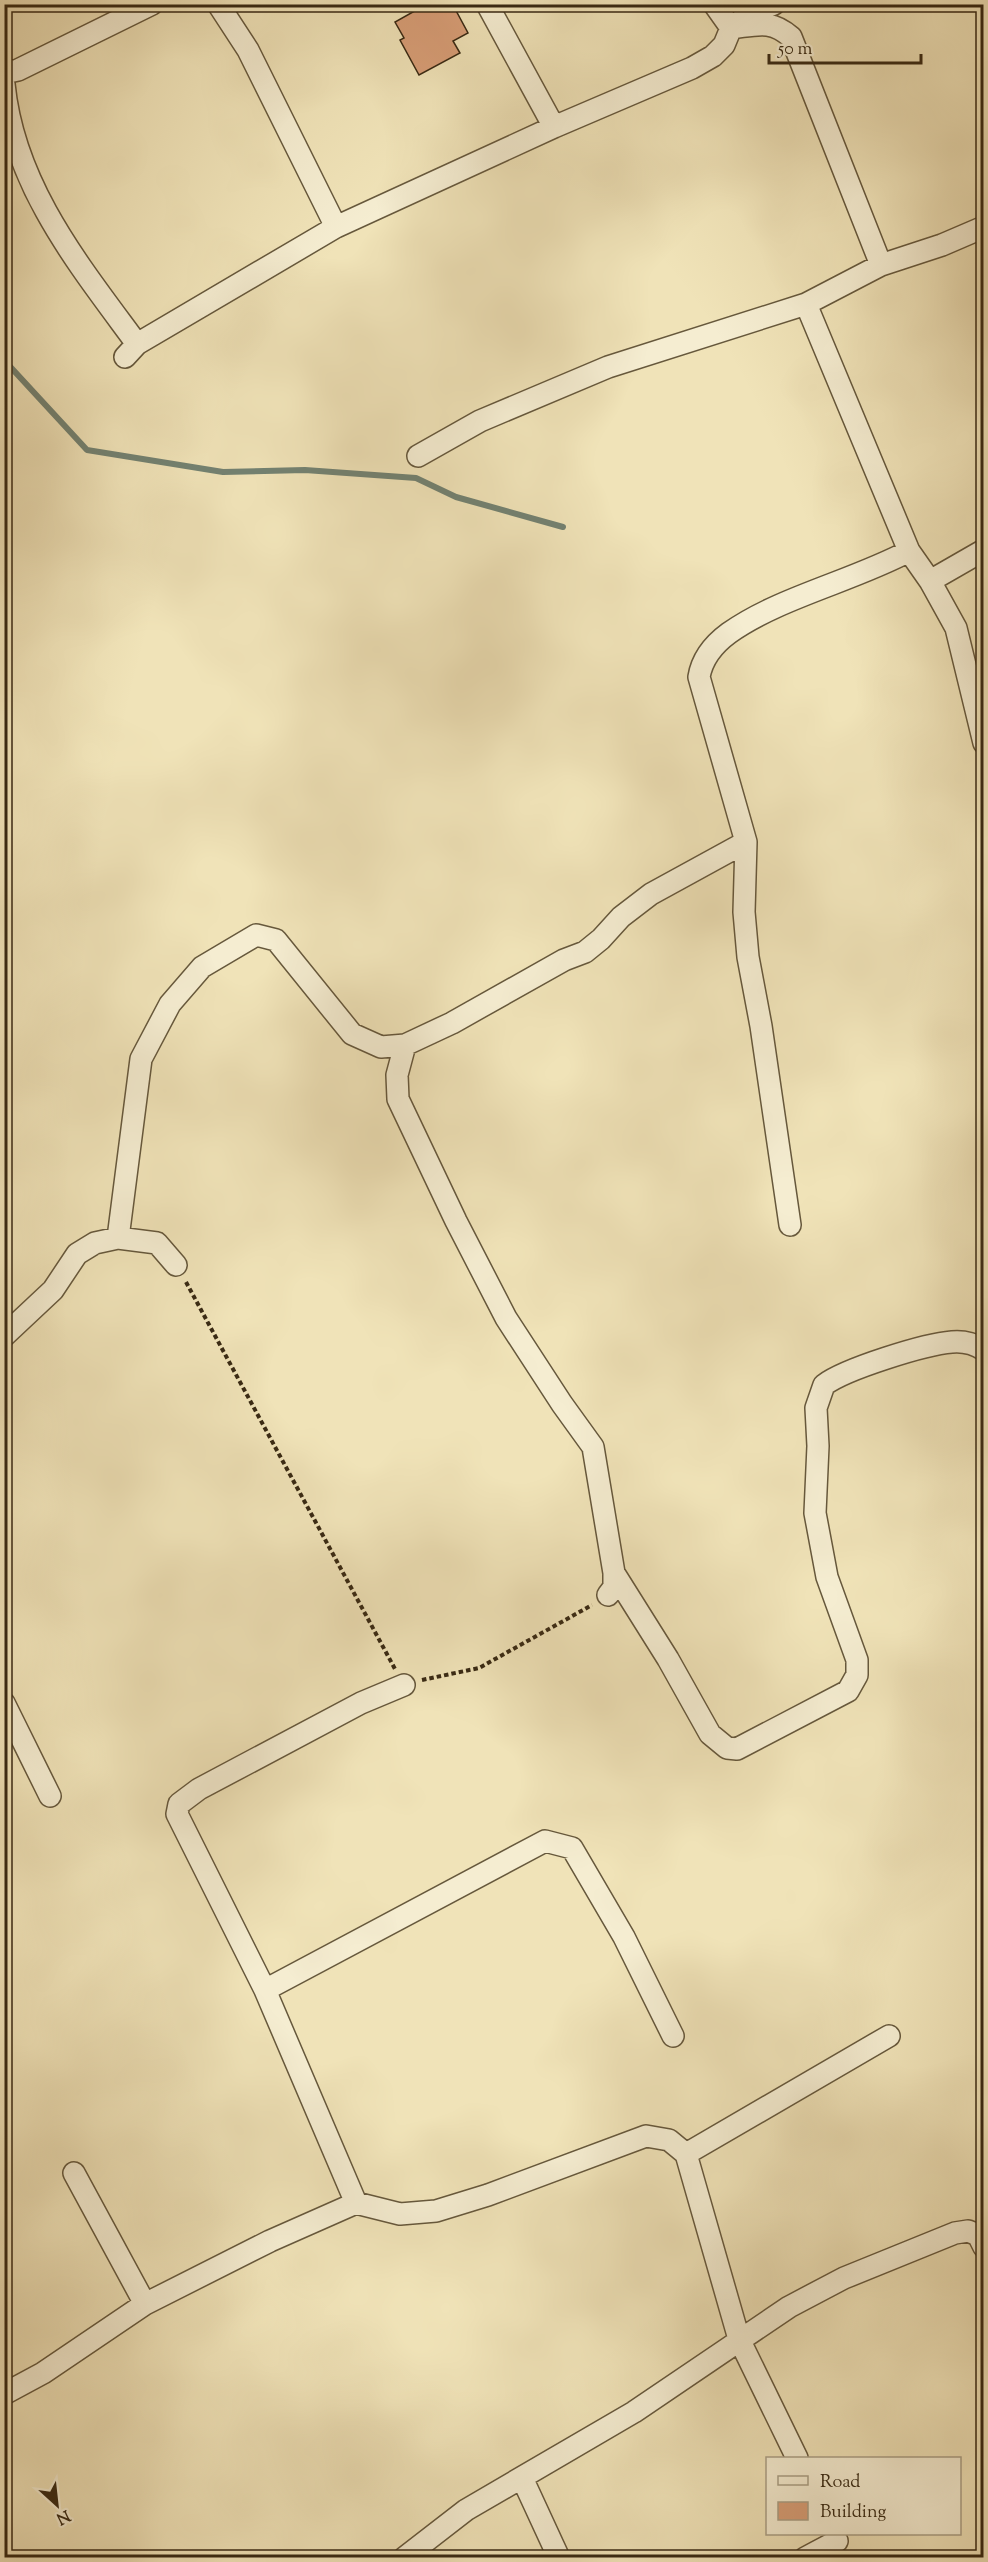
<svg xmlns="http://www.w3.org/2000/svg" width="988" height="2562" font-family="'Sorts Mill Goudy',serif">
	<rect width="100%" height="100%" fill="#f0e3b8"/>
	<filter id="stains"><feTurbulence type="fractalNoise" baseFrequency=".00333" numOctaves="4"/><feColorMatrix values="0 0 0 0 .2 0 0 0 0 .09 0 0 0 0 .02 0 0 0 .5 -.17"/></filter>
	<radialGradient id="worn" r=".72"><stop offset=".6" stop-color="#630" stop-opacity="0"/><stop offset="1" stop-color="#630" stop-opacity=".3"/></radialGradient>
	<g fill="none" stroke-linecap="round" stroke-linejoin="round">
		<path stroke="#738272" stroke-width="6" d="M4,360L87,450L223,472L305,470L416,478L456,497L563,527"/>
	</g>
	<path fill="#d89e77" stroke="#382913" stroke-width="1.5" d="M427,4L454,7L468,33L453,41L460,53L419,75L400,40L404,38L395,22Z"/>
	<g fill="none" stroke-linecap="round" stroke-linejoin="round">
		<g stroke="#66583c" stroke-width="24">
			<path id="minor" d="M218,4L248,50L336,227
				M487,4L554,127
				M714,4L731,28C757,25 771,19 791,37L881,265
				M4,73L18,70L152,4
				M4,84C14,186 79,265 137,344
				M806,304L909,551L930,581L956,628L984,743
				M125,357L137,344L336,227L554,127L692,68L713,56L724,45L731,28L747,16L774,4
				M418,456L480,421L608,367L806,304L881,265L942,245L984,227
				M930,581L984,550
				M405,1045L397,1075L398,1099L456,1221L506,1318L562,1404L593,1447L614,1573V1587L608,1595
				M790,1225L761,1026L748,957L744,912L746,842L699,677C702,659 714,644 729,633C780,597 853,581 909,551
				M118,1238L141,1059L170,1004L202,967L256,935L276,940L352,1034L381,1047L405,1045L452,1023L564,960L585,952L601,939L621,917L651,894L746,842
				M4,1336L53,1290L77,1254L95,1243L118,1238L157,1243L176,1265
				M614,1573L668,1659L710,1734L727,1748L737,1749L848,1691L857,1675V1660L827,1577L815,1513L818,1446L816,1408L824,1385C845,1369 925,1344 952,1342C963,1341 975,1344 984,1350
				M4,1703L50,1796
				M265,1990L545,1841L572,1848L624,1937L673,2036
				M686,2154L889,2036
				M74,2173L145,2304
				M356,2203L265,1990L177,1814L179,1804L199,1789L361,1703L404,1685
				M4,2394L43,2373L145,2304L270,2241L356,2203L400,2214L436,2211L488,2195L646,2136L669,2140L686,2154L739,2339L797,2458
				M523,2480L559,2558
				M404,2558L466,2510L634,2412L789,2307L844,2278L955,2233L968,2231L978,2235L984,2247
				M805,2558L837,2541"/>
		</g>
		<path stroke="#382913" stroke-width="4" stroke-dasharray="4.5 3" stroke-linecap="butt" d="M186,1282L395,1669
			M422,1680L479,1668L592,1605"/>
		<use href="#minor" stroke="#f5edd1" stroke-width="21"/>
	</g>
	<rect width="988" height="2562" fill="none" stroke="#f0e3b8" stroke-width="24"/>
	<rect x="6" y="6" width="976" height="2550" fill="none" stroke="#382913" stroke-width="3"/>
	<rect x="12" y="12" width="964" height="2538" fill="none" stroke="#382913" stroke-width="1.5"/>
	<rect x="766" y="2457" width="195" height="78" fill="#f5edd1" stroke="#a99f85" stroke-width="1.5"/>
	<rect x="778" y="2476" width="30" height="9" fill="#f5edd1" stroke="#a99f85" stroke-width="1.5"/>
	<text x="820" y="2487" font-size="18" fill="#382913">Road</text>
	<rect x="778" y="2502" width="30" height="18" fill="#d89e77" stroke="#a99f85" stroke-width="1.5"/>
	<text x="820" y="2517" font-size="18" fill="#382913">Building</text>
	<g transform="translate(57 2505) rotate(153)" stroke="#f5edd1" stroke-width="4.5" paint-order="stroke">
	<path d="M0-4.5L10 22L0 15L-10 22Z" fill="#382913"/>
	<text y="-9" font-size="16" font-weight="bold" text-anchor="middle" fill="#382913">N</text>
	</g>
	<path d="M769 54v9h152v-9" fill="none" stroke="#382913" stroke-width="3"/>
	<text x="778" y="54" font-size="18" fill="#382913" stroke="#f5edd1" stroke-width="4.5" paint-order="stroke">50 m</text>
	<rect width="100%" height="100%" filter="url(#stains)"/>
	<rect width="100%" height="100%" fill="url(#worn)"/>
</svg>
